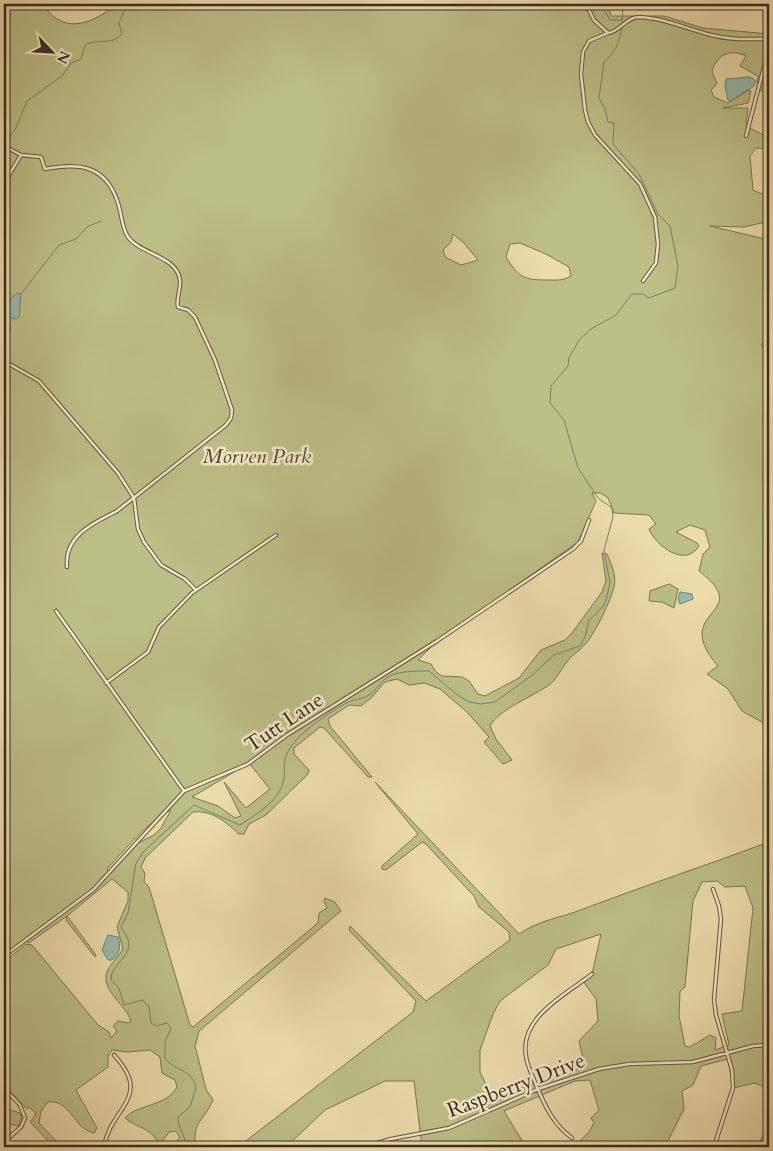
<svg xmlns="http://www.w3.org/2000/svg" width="773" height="1151" font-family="Cardo,serif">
	<rect width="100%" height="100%" fill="#ecdbab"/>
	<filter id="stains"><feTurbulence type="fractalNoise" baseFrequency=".004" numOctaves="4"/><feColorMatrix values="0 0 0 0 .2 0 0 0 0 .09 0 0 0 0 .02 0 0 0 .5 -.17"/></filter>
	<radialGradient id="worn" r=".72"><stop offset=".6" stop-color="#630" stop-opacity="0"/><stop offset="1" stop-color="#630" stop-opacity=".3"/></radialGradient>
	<path fill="#bcbf86" stroke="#7a7654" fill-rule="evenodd" d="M4,4H41C47,9 52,17 59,20C78,31 102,16 117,4H608L611,16H664L703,28L769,34V92L757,90L758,76L740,66L746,56C730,48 717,55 712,71L717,84L711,90L714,97L728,103L749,90L751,91L748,103L723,108H748L746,126L769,138V149L756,148L750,156L753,190L769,197V225L761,223L744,227L710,226L769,240V339L761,344L769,360V726L742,711L728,689L707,674L718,666C679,621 725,615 719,594C716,584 706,577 699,571L703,554L710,547L705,530L690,525L676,532L697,543L699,546C685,568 656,546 649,529L656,524L649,515L614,513L608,498L601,493H592L596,501L578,542L437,641L418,660L431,664L436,672L442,676L462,677L469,681L478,694L485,696L519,678L541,650L565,640L572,633L602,592L606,581L602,553L607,554C611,564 617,575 614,587C611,600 596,631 587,642C581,650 571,655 565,664C560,671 557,679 549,685C534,696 499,709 490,726L496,739L512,760L503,764L484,742L489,737L467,712L440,689L424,683L409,685L397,679L385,682L371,698L361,706L349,705L328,719L330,726L372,777H368L324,728L320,727L294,748V754L309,770L308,774L266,815L249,824L244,834H239C226,822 212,810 193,812L145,858L141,867L145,873L144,882L149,887L190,1025L193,1027L318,923L319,913L327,908L324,901L325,898L335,902L341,911L199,1031L195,1046L206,1089L213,1100C204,1122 193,1119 195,1147H172L180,1137L175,1131L169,1132L160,1145C147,1124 139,1130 125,1118C137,1104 166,1107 177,1087L175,1080L162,1073L160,1057L150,1050L127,1052L112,1050L108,1056V1067L76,1090L97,1128L94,1133C74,1130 71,1099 48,1102L41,1111L39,1123L62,1147H54L30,1122L36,1114L30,1108H26L4,1085V962L26,944L32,945L98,1025L109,1032L111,1038L117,1031L113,1026L118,1021L128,1023L131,1021C127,1006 100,990 107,972C109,965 119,957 123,949L117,927L128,901V892L112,879L67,916L96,955L95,957L66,920L67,916L29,943L24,939L4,957ZM453,234L464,243L478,260L461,265L445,257L443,250L451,242ZM520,243L546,254L569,267L571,276C562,281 558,280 548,280C524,280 519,278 506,257L510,244ZM249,763L270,789L246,808L224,782L241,816L235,818L218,806L192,797ZM171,810L161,828L154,835L136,844L109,873L107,869C125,850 148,821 171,810Z
		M634,4H662L661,7L639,10Z
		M669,584L678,589L674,608L662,602L649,601L650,591Z
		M375,782L519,934C539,920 561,918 583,909C644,886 707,865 769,842V1089L755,1083L733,1088L728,1059L701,1066L693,1085L682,1091L684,1109L665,1147H573L589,1132L594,1123L591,1118L599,1110L590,1080L575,1081L504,1111L526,1147H422L414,1081H385L325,1110L286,1147H238L413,1012L416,1001L349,930L350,926L426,1001L510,940L509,932L479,907L474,896L426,844L422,842L386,870L382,869V866L418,834ZM717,881L725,887L745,886L753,908L742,1011L722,1014L729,1045L715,1050L716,1038L710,1035L690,1047L685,1046L679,1016L680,991L685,987L693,901L702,882ZM601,934L592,974L583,981L596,999L598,1021L579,1041L585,1067L535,1082L494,1101L480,1072V1050L493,1014L500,1001L548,965L556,949Z
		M4,1108L20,1113L22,1117L18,1126L4,1123Z
		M769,1124V1147H757Z"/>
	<path fill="#99baaf" stroke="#728177" d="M750,77L756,81L754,86L731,101L728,100L725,87L726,79Z
		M18,293L21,294L19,317L15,319L7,316C5,308 10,297 18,293Z
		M680,592L692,594L693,599L680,604L678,599Z
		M108,935L118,937C121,946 120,955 112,960H108L102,950Z"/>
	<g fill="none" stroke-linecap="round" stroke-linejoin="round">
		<path stroke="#728177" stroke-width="1" d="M601,4L610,20H622
			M4,145L16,128L27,101L62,76L71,63L81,59L85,45C97,38 112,46 122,34L119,23L127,4
			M21,294L59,245L76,239L87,227L101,221
			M4,352C12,343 7,335 11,326
			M186,1147C186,1135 177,1128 178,1117L190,1107L196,1088C192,1068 172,1070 165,1058V1042L171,1028L167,1023L156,1026L151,1023L149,1006L142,1000L124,1005L119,988L111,980C110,963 136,956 127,937C126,934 123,931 121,927L128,913L136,863L144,851L194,805L240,825C256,814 277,803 283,783C287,767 279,763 293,744C302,731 336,707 351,701C357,699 363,699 369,695C378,689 382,677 395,674C405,671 418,671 429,671L456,694L469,702L481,704L495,702L531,676L554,655L580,646L585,637L589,620L602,608L606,600L610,583L604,550L613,517L612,508L598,498L578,468L564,420L550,403L551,386L568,366L569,358L579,340L591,329L616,315L632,294H643L649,298L675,288L678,266L670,226L658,214L639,174L613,144L614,123L608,122L605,109L599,98L604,62C623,46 622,27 623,4"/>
		<g stroke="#645844" stroke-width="4.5">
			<path id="street" d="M586,4L594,20L608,33C620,32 626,17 639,17C664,18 687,29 711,35C730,40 750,39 769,39
				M608,33L589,41L583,52L581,74L585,110L588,122L595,135L640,184L655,217L658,244L656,263L643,281
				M746,136L769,48
				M4,146L21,155L41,157L45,169C77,163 104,164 117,200C122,213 121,226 128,237C140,254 177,256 180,280C181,289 176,298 178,307L188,310L195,317L215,360L232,410L231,418L226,425L117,511C93,523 64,536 67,567
				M4,165L11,171
				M4,192L9,175L21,155
				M4,361L39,381L118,473L134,498L138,529L144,542L161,565L185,579L196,590
				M56,611L184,791
				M106,683L148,652L159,627L192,593L276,535
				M713,889L719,906L721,919L714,1000L716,1015L732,1070L733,1088L714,1147
				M4,956L93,890L184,791L248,764L287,735L437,641L573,549L581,541L589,520
				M4,1088L20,1105L25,1118L21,1127L4,1142
				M572,1138C553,1124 545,1106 536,1085C533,1076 527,1066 526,1056C519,1017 567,994 592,974
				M379,1142L380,1147
				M104,1147C110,1107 154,1098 114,1055
				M364,1147L391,1139L449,1128L538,1089L599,1069L629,1064L693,1062L753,1046L769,1045"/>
		</g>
		<use href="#street" stroke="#f3e8c8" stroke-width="2.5"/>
	</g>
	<g text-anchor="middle" stroke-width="5" stroke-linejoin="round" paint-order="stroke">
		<g font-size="21" font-style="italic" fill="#524936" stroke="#f3e8c8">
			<text x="257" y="463">Morven Park</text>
		</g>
		<g font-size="21" fill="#372c22" stroke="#f3e8c8">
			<text transform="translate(284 722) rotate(-34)" y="7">Tutt Lane</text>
			<text transform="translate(516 1085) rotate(-21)" y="7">Raspberry Drive</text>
		</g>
	</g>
	<rect width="773" height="1151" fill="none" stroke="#ecdbab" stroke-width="20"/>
	<rect x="5" y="5" width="763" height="1141" fill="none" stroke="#372c22" stroke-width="2.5"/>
	<rect x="10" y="10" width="753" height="1131" fill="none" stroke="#372c22"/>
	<g transform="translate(52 52) rotate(115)" stroke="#f3e8c8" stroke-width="4" paint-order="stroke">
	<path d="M0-4L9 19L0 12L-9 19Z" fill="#372c22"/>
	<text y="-8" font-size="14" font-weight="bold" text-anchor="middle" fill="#372c22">N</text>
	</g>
	<rect width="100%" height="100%" filter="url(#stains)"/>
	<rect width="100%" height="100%" fill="url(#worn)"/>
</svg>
